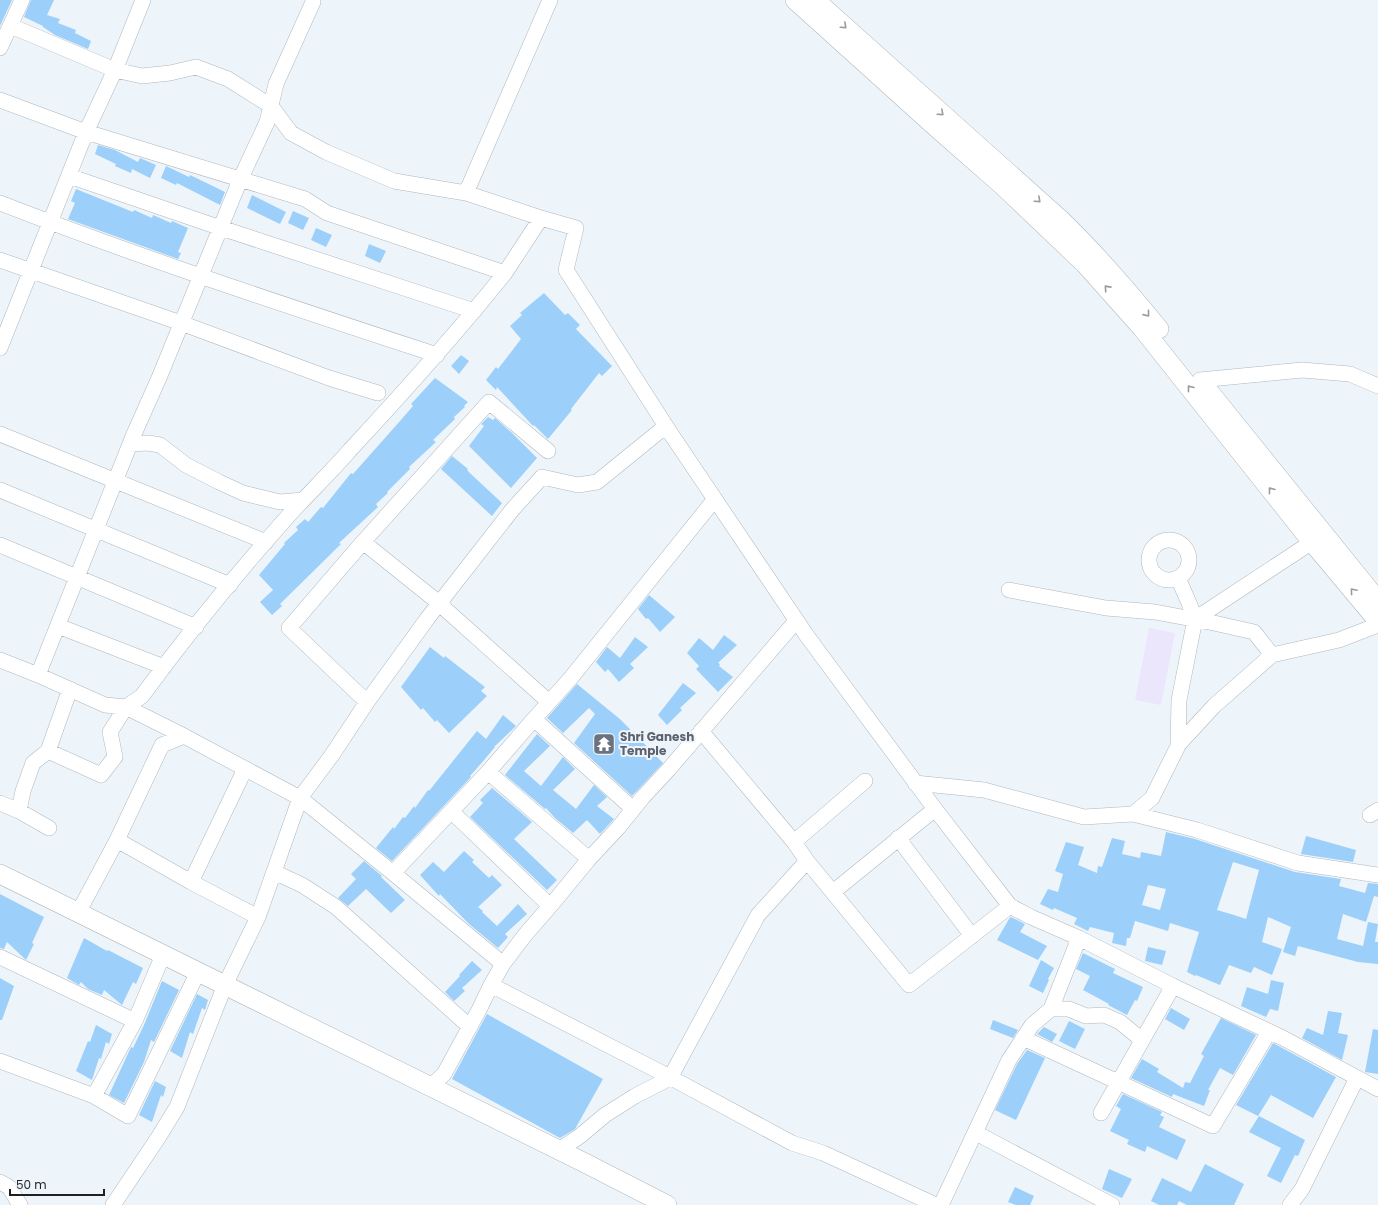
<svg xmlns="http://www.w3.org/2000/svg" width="1378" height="1205" font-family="Poppins,sans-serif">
	<rect width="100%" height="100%" fill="#edf5fb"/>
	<path fill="#ece6fc" d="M1149,628L1175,633L1161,705L1135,700Z"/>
	<path fill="#9ccff9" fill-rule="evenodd" d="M0,0H12L0,26Z
		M31,0H54L47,15L60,19L58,23L76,30L75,33L91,41L88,49L55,35L43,27V26L24,17Z
		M98,145L115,150L138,162L140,158L156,165L150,178L132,169L131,173L115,166L116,164L95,154Z
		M166,166L189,177L190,175L225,192L220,205L177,183L176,185L161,178Z
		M76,189L133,212L134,210L152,218L153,215L171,223L172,221L188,228L178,252L181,253L178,259L68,219L75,203L71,201Z
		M252,195L286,212L280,224L247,208Z
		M293,211L309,218L303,230L288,223Z
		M316,228L332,235L326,247L311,240Z
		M369,244L386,251L380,263L365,256Z
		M544,293L565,315L568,313L580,325L576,329L612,366L602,376L599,373L571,409L572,410L548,439L534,425L533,426L497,387L496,390L486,380L496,367L498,369L521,339L510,326L522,315L520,313Z
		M461,355L469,361L459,374L451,366Z
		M435,378L468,402L464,406L465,407L454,417L455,419L433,440L436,442L409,467L410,469L387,492L388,493L376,504L378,507L339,543L341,544L280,604L282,606L272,615L260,602L273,590L259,575L285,544L284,543L298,530L296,527L305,519L308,522L321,507L323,508L351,473L353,474L400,421L413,406L411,404Z
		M488,417L493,420L495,418L511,432L537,458L511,488L469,446L484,426L481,424Z
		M452,456L468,469L467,470L473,476L502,503L492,516L441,469Z
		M649,595L675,617L660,632L648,618L646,619L638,609Z
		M724,635L737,645L718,663L720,664L719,666L733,677L718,692L696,669L699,666L687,653L699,638L713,650Z
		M635,637L648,647L630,664L634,668L619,682L608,669L605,672L596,662L607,647L620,658Z
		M430,647L444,658L445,656L485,687L481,691L487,696L449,733L437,720L435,722L423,708L421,710L401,687Z
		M683,683L696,693L680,708L682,710L667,725L658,715Z
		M577,684L621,720L663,763L632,796L574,743L595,714L589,708L563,733L547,718Z
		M503,715L516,726L494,747H495L485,759L470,776L471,777L392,861L376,848L393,827L394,829L403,817L405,818L414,806L415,808L428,790L429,791L477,731L486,739Z
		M537,734L550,746L524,771L541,786L563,757L575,769L553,790L576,809L594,785L607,797L597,806L614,819L600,834L587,820L573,833L555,818L546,808L545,809L505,775Z
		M492,788L532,822L514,839L557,880L547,890L470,817L483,803L480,800Z
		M1166,832L1195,839L1295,872L1341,879L1339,886L1365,893L1368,883L1378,884V897L1374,896L1366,922L1343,914L1337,939L1363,946L1368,922L1378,924L1375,942H1378V964L1358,962L1298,946L1295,956L1283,952L1291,927L1268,917L1262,942L1282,949L1272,975L1254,967L1251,973L1229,965L1220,985L1196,975L1195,976L1187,972L1199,932L1170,923L1168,931L1135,921L1130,938H1127L1126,946L1112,943L1114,933L1090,927L1088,931L1074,924L1077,918L1054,908L1053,910L1040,904L1048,889L1058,892L1063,874L1055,871L1066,842L1084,847L1078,865L1097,873L1098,866L1102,867L1112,838L1125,841L1122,854L1140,858L1141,852L1161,856ZM1233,862L1259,870L1246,919L1234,915L1217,910ZM1148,885L1166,889L1160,910L1142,905Z
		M1306,836L1356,850L1353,862L1301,854Z
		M464,851L474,860L472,862L489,878L492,875L502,885L478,907L483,911L482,912L497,926L518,904L527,914L505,934L508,937L498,948L469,924L440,894L439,896L420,875L433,862L444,872Z
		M364,861L382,876L381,877L405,900L391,913L366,889L348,906L338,898L356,879L351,874Z
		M0,894L44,917L32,943L34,944L26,960L7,942L4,949L0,948Z
		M1011,917L1025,924L1020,932L1047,946L1038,960L997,940L1009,919Z
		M84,938L107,951L108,950L143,968L136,984L133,982L122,1005L104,990L102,995L88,989L81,982L79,985L67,978Z
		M1148,947L1166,951L1162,965L1145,961Z
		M1083,953L1115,969L1113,973L1143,987L1137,1001L1135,1000L1127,1015L1108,1005L1109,1004L1083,990L1090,976L1076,969Z
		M1041,960L1054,968L1048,979L1049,980L1043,993L1029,986Z
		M472,961L482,970L462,988L465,991L454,1001L445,992L460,976L459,975Z
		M0,978L14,986L2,1020H0Z
		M1271,980L1284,983L1278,1011L1270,1009L1266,1017L1241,1006L1247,987L1268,994Z
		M162,981L179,990L154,1042L151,1040L144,1062L124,1103L109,1095L131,1047L133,1048L144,1025Z
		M197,994L208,1000L205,1010L202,1008L193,1034L190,1032L182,1058L170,1051Z
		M1171,1008L1190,1019L1184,1030L1165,1019Z
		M1328,1011L1342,1013L1338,1033L1348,1035L1342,1060L1302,1038L1307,1028L1323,1035Z
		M487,1014L603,1079L575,1129L560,1138L452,1079Z
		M1221,1018L1256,1035L1233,1075L1220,1068L1208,1090H1210L1204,1106L1173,1094L1172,1097L1131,1078L1142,1059L1159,1069L1157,1072L1183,1088L1185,1082L1190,1083L1204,1056L1201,1054Z
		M993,1020L1018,1030L1013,1038L990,1029Z
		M1069,1021L1085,1029L1075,1049L1059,1041Z
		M96,1025L112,1034L109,1044L106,1042L101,1059L99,1058L92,1080L76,1071L88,1041L90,1042Z
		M1044,1027L1057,1034L1052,1042L1037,1034Z
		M1373,1029L1378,1030V1074L1365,1072Z
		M1273,1043L1336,1077L1313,1118L1271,1095L1258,1116L1236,1105Z
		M1027,1050L1045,1058L1016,1120L995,1110L1017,1064Z
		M155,1081L166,1087L163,1097L161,1095L152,1122L139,1115Z
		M1123,1094L1162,1112L1160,1115L1164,1117L1159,1127L1186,1140L1177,1160L1147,1146L1145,1152L1127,1144L1129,1140L1110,1131L1121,1109L1116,1106Z
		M1259,1116L1305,1140L1298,1156L1295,1155L1281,1183L1267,1176L1281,1148L1249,1132Z
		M1205,1164L1244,1184L1234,1205H1187L1179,1201L1177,1205H1159L1151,1201L1162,1178L1191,1192Z
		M1109,1169L1132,1179L1122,1198L1102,1189Z
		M1015,1187L1034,1196L1030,1205H1016L1008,1202Z"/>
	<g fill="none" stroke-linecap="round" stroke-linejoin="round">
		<g stroke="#b0b7bd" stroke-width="16">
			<path id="minor" d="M11,26L115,70L142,76L170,73L196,67L228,79L271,106L291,133L326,152L394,181L466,193L541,218
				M0,48L22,0
				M0,100L86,132L305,199L327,213L505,273L541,218L576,228L566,270L671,434L807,636L935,809L1010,906L1031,917L1079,938L1173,986L1283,1038L1378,1089
				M69,176L221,228L474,311
				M466,193L550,0
				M0,203C144,259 291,307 437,355
				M0,260L181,323L329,378L378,393
				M0,348L86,132L115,70L143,0
				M1200,380L1302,370L1350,374L1378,386
				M0,434L266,542
				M130,444L148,443L160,445L186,465L219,482L243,493L280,502L303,500
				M0,490L230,585
				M1149 560a20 20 0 1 1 40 0a20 20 0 1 1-40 0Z
				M363,542L439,603L444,607V608L549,702
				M0,545L196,627
				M1178,578L1189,603L1195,619L1179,700L1178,746
				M1009,590L1106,608L1155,612L1214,623L1254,632L1272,655
				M1195,619L1312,542
				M58,626L164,667
				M0,660L38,675L134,434L159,378L240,180L267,122L276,84L313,2
				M38,675L105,705L126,707L142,696C188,633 238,572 290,514C310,492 331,472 350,450C404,392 456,334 505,273
				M367,702L289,628L363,542L489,402L548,451
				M534,719L570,679L715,499
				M701,731L794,842L807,861
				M48,751L70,689
				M488,772L589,859
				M915,783L984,790L1084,817L1133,814L1152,798L1179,744L1214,706L1272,655L1339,640L1378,625
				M0,803L19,811
				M451,811L550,906
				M1133,814L1197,830L1298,863L1378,875
				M1370,815L1378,810
				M49,828L19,811L23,791L33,763L48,751L101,775L115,757L110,732L126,707L184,736
				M898,838L972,936
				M117,840L191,882L245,769
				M794,842L865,781
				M274,872L302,885L336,907L470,1027
				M393,873L488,772L534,719L633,809
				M191,882L258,917
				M833,892L935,809
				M78,913L117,840L162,745L184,736L300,798L393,873L503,964
				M163,955L135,1021L94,1096L128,1116L198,972
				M0,957L135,1021
				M491,985L503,964L525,935L557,898L589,859L618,828L643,797L669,769L796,621
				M1051,1009L1079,938
				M1023,1038L1213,1126L1269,1032
				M0,1061L94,1096
				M430,1087L444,1074L479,1010L491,985L664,1074L792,1143L823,1153L936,1205
				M1101,1113L1173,986
				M976,1133L1112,1205
				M559,1150L580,1136L605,1115L635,1096L670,1078L758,915L807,861L909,985L1010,906
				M0,1182L9,1187L20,1205
				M113,1205L158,1138L177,1107L225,985L258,917L300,798L332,755L367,702L427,619L512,510L542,477L578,485L597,482L666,426
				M941,1205L1009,1060L1032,1025L1051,1009H1069L1086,1016L1104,1015L1120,1022L1142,1040
				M1290,1205L1302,1189L1357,1078"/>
		</g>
		<g stroke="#b0b7bd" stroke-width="20">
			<path id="tertiary" d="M795,0L938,129L1002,185L1085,264L1142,328L1312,542L1378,621
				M815,0L1061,220C1096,254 1128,291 1159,329
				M1207,389L1378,601
				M0,874L587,1164L667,1205"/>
		</g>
		<use href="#minor" stroke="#fff" stroke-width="15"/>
		<use href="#tertiary" stroke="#fff" stroke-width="19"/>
	</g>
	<defs><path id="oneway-chevron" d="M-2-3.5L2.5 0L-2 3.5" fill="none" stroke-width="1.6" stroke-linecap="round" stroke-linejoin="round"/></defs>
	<g stroke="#9a9b9c">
		<use href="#oneway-chevron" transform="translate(844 26) rotate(42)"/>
		<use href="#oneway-chevron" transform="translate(941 113) rotate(42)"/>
		<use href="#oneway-chevron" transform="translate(1038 200) rotate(42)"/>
		<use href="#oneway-chevron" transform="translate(1107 288) rotate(-132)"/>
		<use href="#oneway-chevron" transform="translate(1147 314) rotate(51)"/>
		<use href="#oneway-chevron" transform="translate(1190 388) rotate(-128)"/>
		<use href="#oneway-chevron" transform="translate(1271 490) rotate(-128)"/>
		<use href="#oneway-chevron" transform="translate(1353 591) rotate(-130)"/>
	</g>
	<defs>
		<g id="temple-square" transform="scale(1.15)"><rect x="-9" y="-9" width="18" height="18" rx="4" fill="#6b7280" stroke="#edf5fb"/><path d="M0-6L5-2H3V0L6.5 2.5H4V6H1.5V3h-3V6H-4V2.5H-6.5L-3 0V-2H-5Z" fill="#fff"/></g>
	</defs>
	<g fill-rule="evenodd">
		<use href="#temple-square" x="604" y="744"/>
	</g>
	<g text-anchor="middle" stroke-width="4" stroke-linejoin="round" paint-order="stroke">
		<g font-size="12" font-weight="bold" fill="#5b616d" stroke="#edf5fb" text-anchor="start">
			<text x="620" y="741">Shri Ganesh<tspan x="620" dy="14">Temple</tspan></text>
		</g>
	</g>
	<path d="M10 1189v6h94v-6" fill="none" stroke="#1e2123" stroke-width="2"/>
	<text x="16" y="1189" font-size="12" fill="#1e2123" stroke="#edf5fb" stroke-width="3" paint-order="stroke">50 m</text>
</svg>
